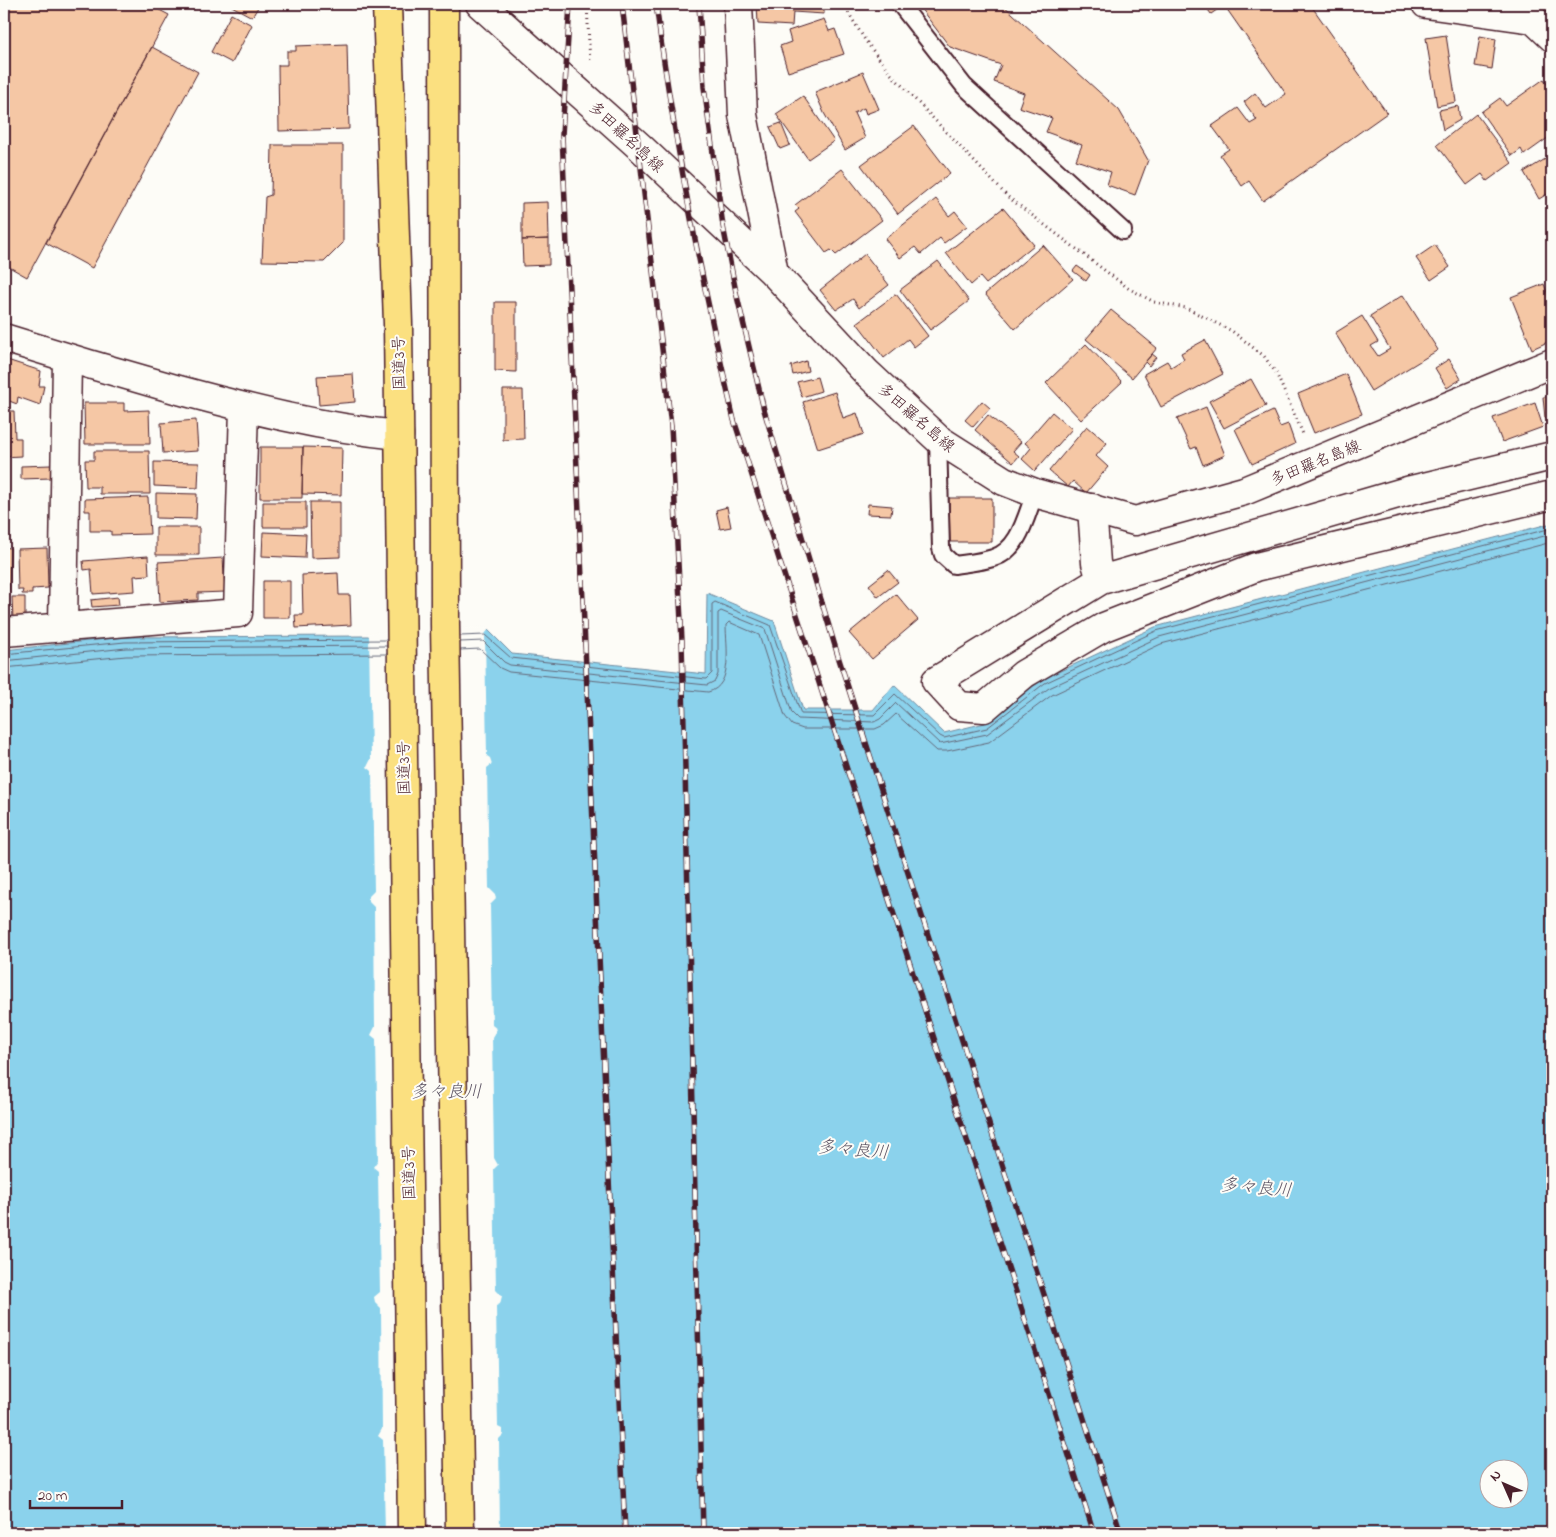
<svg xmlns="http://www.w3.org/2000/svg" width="1556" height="1537" font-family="'Indie Flower','Klee One',sans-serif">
	<rect width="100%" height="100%" fill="#fdfcf7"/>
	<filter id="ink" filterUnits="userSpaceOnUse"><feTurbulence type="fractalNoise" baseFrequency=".02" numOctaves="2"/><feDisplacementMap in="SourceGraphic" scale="10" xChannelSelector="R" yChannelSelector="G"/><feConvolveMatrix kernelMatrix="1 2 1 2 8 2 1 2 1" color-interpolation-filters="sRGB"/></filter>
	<g filter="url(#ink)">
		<path fill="#8bd2ec" stroke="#718a9f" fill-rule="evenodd" d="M1552,523V1533H4V650L125,637L369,636L487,629L512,654L706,674L707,593L774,621L803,710H873L894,685L944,733L985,723L1043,679L1155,627ZM1488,1470H1518V1500H1488Z"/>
		<path fill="#fdfcf7" d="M487,627L490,628L485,634L487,756L490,758L492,764L487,768L489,888L495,894L496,899L490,905L492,1025L497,1029L492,1037L494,1158L498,1165L494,1169L496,1290L502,1296L500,1304L496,1306L498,1427L502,1429L503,1435L499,1439L500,1533H385L383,1440L378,1436L382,1429L381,1308L375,1302L374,1297L380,1292L378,1171L373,1167L378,1160L376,1039L371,1035L375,1027L374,907L368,901V897L374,891L372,771L367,767L371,759L369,636L366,633Z"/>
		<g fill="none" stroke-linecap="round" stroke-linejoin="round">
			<path stroke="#646778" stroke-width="1" d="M460,636L485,635L511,658L706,679L712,673V604L715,602L770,625L801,714L874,715L895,694L940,736L944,738L987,728L1045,683L1156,631L1552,528
				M460,642L483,641L504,662L510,665L707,685L715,681L718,674V613L721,611L765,629L792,713L798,719L874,722L880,719L896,703L940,744L987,734L1049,688L1159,637L1552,534
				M460,650L480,649L500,668L509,672L708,692C734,686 726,645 726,625L729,622L759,635L785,716L792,725L803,729H875L884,725L896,714L937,751H947L989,742L1052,695L1161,644L1552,542
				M4,654L125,642L387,640
				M4,661L126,648L387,646
				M4,668L126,656L387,654"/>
		</g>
		<path fill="#f5c7a5" stroke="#4a1f2b" d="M4,4H148L169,15L27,277L4,264Z
			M228,4H260L252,17Z
			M757,4H824V14L793,12L792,26L758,24Z
			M917,4H1002L1119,110L1148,160L1135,195L1107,185L1111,172L1076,160L1082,145L1046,132L1052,118L1019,107L1024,93L994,82L1001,65L950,47Z
			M1204,4H1310L1387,113L1263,201L1249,181L1242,186L1220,155L1229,149L1212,126L1238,108L1250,124L1257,120L1244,102L1255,93L1266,108L1286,94L1224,5L1211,14Z
			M231,14L252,25L232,63L211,52Z
			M824,19L829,31L835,29L844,54L788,72L780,46L791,42L788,31Z
			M1446,35L1456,102L1437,106L1426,38Z
			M1480,36L1496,39L1492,69L1475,66Z
			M347,44L349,129L279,131L278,65H287V51H296V46Z
			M152,47L198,72L92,268L46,243Z
			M863,72L879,109L866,114L864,108L854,113L865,138L845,150L824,113L815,92Z
			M1544,79L1552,92V135L1524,155L1521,149L1512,156L1481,112L1500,98L1506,106Z
			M803,96L834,141L808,159L776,114Z
			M1458,106L1460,120L1443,130L1439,110Z
			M1476,114L1512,163L1487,181L1482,174L1467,185L1437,145Z
			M781,123L790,145L780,149L770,127Z
			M914,126L950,173L898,214L861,165Z
			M272,145H343V243L324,262L262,261L265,197L271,195Z
			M1552,155V191L1539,199L1524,172Z
			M842,169L882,220L836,255L831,250L826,253L795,212L799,209L795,205Z
			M936,199L949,216L955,211L967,226L944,243L940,238L921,254L915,247L900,258L885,239Z
			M548,202L549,239L522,240V203Z
			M1003,208L1034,245L986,284L980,277L971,285L946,253Z
			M549,239V265L523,266L522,240Z
			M1043,245L1073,279L1015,329L985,294Z
			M1435,245L1450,267L1431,280L1416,258Z
			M865,254L889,285L859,308L853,299L836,310L820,290Z
			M938,261L969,301L930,330L900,290Z
			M1077,266L1090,275L1086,281L1073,271Z
			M1544,284L1552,306V340L1532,349L1511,297Z
			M896,294L928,336L914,347L908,339L884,358L857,323Z
			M1403,295L1438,350L1371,391L1335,333L1362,316L1378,342L1371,346L1378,356L1390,349L1370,316Z
			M495,302H516V372L495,371Z
			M1111,310L1157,348L1132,378L1086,339Z
			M1205,340L1223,374L1161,407L1144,374L1167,361L1171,367L1184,359L1181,353Z
			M1086,344L1122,382L1081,420L1046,383Z
			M1152,354L1156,357L1149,366L1145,362Z
			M4,359L41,371L39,386H44L40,405L18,397L17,404L4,399Z
			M1449,359L1461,379L1447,388L1435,368Z
			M806,361L808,371L793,375L791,366Z
			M353,374L355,402L319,405L317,376Z
			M1346,374L1362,414L1314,433L1298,394Z
			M817,377L821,391L802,397L797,382Z
			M1251,379L1266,406L1224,428L1209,401Z
			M503,390H523L524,439L503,440Z
			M835,392L843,418L857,413L864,434L818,449L803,402Z
			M1543,397H1552V418H1545Z
			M982,401L990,408L973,427L965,420Z
			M84,403H124V411L149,410L150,444H85Z
			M1535,403L1543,427L1502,442L1493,418Z
			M1206,407L1225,455L1203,465L1196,447L1191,449L1177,419Z
			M4,411H14L15,438H21V456L4,457Z
			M1273,411L1280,427L1288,424L1295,444L1252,464L1235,429Z
			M1052,412L1072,429L1035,471L1022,459L1031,448L1025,443Z
			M988,415L1021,442L1013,451L1019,456L1013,463L975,430Z
			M196,420L198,451L163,453L161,423Z
			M1087,426L1107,443L1096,456L1108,467L1086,493L1073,481L1068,487L1049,471Z
			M260,447H303L302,498H260Z
			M303,447L342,448L341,495L302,494Z
			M94,451H149L150,494H100V487H86L85,460H94Z
			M154,462L199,463L198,488L154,486Z
			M51,465V478L21,479V466Z
			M156,493L197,494L196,519L156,518Z
			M148,497L150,534L111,535V531H90V511H85V499Z
			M949,498H992V542H950Z
			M263,502H306V527H263Z
			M310,502H340V557L311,558Z
			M868,504L892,506L891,515L867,514Z
			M727,507L731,527L720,529L716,510Z
			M156,527H199V555H156Z
			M263,532L306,534L305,558L262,556Z
			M4,547L10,548L9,595H4Z
			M47,548L48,588L32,589V594H22L23,590H18L17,549Z
			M148,556L149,575L134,576L135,591L93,594L91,569L84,570L83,561Z
			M223,558L225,592L198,593V600L160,602L158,562Z
			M888,570L898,582L878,597L869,585Z
			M338,573L339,595H350L351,625L296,628L295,615H303L302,575Z
			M263,581H290V618H263Z
			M896,594L918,620L872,659L849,633Z
			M12,597H25V619L13,620Z
			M118,597L119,605L92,607L91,600Z"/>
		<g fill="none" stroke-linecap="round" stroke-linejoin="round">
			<g stroke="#4a1f2b" stroke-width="20">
				<path id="lane" d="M900,4L964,86L1123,231
					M938,439L941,548L943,555L954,565C967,563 981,562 993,558C1020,550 1026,515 1035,493"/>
			</g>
			<g stroke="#4a1f2b" stroke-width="31">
				<path id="street" d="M738,4L743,115L774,273
					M1426,4L1533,19L1552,37
					M4,338C61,356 118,373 175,389C249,409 323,428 399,435
					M1552,456L1411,490L1101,580L936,681L959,706L984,708L1024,674L1104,627L1256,567L1552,495
					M1092,508L1096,563L1101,580
					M63,626L67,359
					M4,632L238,613L244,408"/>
			</g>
			<g stroke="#4a1f2b" stroke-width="31">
				<path id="secondary" d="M480,4L640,147L774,273L866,372L938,439L1004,481L1035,493L1135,521L1244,491L1552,363"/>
			</g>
			<g stroke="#4a1f2b" stroke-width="31">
				<path id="highway" d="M387,4L398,324L412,1533
					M444,4L445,625L460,1533"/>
			</g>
			<path stroke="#4a1f2b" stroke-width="3" stroke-dasharray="1 4" stroke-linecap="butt" d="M587,4L590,63
				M843,4L865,40L890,73L1008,197L1128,288L1154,302L1186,308L1232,331L1264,356L1276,373L1303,434"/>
			<use href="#lane" stroke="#fdfcf7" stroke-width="16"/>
			<use href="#street" stroke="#fdfcf7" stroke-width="28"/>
			<use href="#secondary" stroke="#fdfcf7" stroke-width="28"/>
			<use href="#highway" stroke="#fbe080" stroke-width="28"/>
			<g stroke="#4a1f2b" stroke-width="5.5">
				<path id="rail" d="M570,4L562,135L625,1533
					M622,4L671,426L682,641L703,1533
					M656,4C674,144 702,282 734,420L1094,1533
					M699,4L704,87L723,226L736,292L764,410L838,656L1121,1533"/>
			</g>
			<use href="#rail" stroke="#fdfcf7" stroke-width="4" stroke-dasharray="11" stroke-linecap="butt"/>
		</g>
	</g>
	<g text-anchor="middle" stroke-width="4" stroke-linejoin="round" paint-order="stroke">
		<g font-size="16" fill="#4a1f2b" stroke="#fdfcf7">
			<text transform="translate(627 136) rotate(43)" y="6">多田羅名島線</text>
			<text transform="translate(398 363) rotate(-91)" y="6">国道3号</text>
			<text transform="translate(917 417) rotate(41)" y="6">多田羅名島線</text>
			<text transform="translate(1315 462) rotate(-22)" y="6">多田羅名島線</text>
			<text transform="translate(403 768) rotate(-91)" y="6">国道3号</text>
			<text transform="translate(408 1173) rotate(-91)" y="6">国道3号</text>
		</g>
		<g font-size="18" font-style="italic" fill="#5e5565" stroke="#fdfcf7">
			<text x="446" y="1097">多々良川</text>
			<text transform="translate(853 1149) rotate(5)" y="6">多々良川</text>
			<text transform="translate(1256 1187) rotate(5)" y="6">多々良川</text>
		</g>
	</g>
	<rect width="1556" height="1537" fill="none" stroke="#fdfcf7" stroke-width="20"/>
	<rect x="10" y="10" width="1536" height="1517" fill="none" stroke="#4a1f2b" stroke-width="2" filter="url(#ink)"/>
	<g transform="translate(1504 1484) rotate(315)"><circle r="24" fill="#fdfcf7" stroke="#b5a4a5"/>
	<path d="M0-4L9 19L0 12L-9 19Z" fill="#4a1f2b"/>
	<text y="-8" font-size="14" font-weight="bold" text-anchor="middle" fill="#4a1f2b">N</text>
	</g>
	<path d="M30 1500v8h92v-8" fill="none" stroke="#4a1f2b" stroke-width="2.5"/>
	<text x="38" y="1500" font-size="15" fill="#4a1f2b" stroke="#fdfcf7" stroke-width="4" paint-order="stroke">20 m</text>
</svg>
